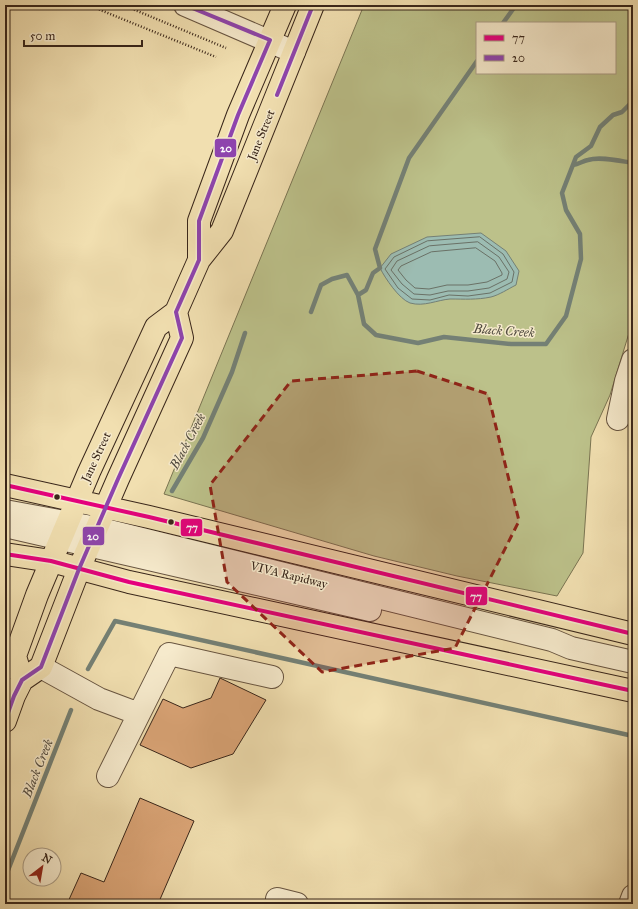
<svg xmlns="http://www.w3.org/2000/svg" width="638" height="909" font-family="'IM FELL Great Primer',serif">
	<rect width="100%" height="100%" fill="#f1dfb0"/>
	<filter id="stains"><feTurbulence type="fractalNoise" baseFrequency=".005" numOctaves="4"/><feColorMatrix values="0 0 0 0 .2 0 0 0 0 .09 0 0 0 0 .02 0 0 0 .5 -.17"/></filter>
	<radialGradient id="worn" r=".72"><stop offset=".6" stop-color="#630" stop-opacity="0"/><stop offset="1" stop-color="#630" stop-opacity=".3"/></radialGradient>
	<path fill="#bcc18a" stroke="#7a7452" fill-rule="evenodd" d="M364,5H633V320L610,395L591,437L583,553L557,596L457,576L374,556L164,494ZM477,23H615V73H477Z"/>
	<path fill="#9cbcb2" stroke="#748075" d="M481,233L506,251L519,271L516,285C508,289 499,295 491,297C477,300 464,299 450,299C437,300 424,307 410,303C399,299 385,278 380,268L391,254L427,237Z"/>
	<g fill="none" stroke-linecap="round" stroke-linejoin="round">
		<path stroke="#6a7166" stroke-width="1" d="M480,237L503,254L514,272L512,282L490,293L468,296L449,295L430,300L412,299L398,288L385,269L394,257L427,241Z
			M478,242L499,257L509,272L507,279L489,288L468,291H448L430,295L414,294L402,284L391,270L397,261L429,246Z
			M476,248L495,261L502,273V275L487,282L468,285H447L429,289L415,288L406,280L398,270L401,266L431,252Z"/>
		<path stroke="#748075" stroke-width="4.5" d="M503,23L516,5
			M573,165C579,164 583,161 588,160C600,156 620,161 633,163
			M358,295L366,290L373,273L380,268L375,249L409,158L477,61
			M311,312L321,285L332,279L347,275L358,295L364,324L376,335L418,343L444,337L511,344H546L566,316L581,259L580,234L566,210L562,193L576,157L591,146L600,127L613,115L622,112L633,101
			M172,491L203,438L232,372L245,333
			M88,669L115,621L633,736
			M5,878L71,710"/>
	</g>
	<path fill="#daa476" stroke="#39261a" d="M220,678L266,700L233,754L191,768L140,745L163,699L183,708L211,698Z
		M140,798L194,821L158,904H67L81,873L104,882Z"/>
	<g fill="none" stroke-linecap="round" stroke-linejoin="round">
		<g stroke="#675440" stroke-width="24">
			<path id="minor" d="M185,5L294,52
				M618,419L626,381L633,360
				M5,511L97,528L552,640L571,648L633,662
				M5,526L370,610
				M41,667L99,699L139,714
				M108,776L169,654L272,677
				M277,899L297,904
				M630,904L633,896"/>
		</g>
		<g stroke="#39261a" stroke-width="24">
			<path id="major" d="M199,260V221L238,115L285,5
				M5,485L149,517L633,634
				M5,554L51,561L129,582L633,691
				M22,680L15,656L37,595L89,472L156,327L176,312L199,260L222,231L313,5
				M5,721L14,696L22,680L41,667L79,569L118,479L182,338L176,312"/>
		</g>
		<path stroke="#39261a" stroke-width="2.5" stroke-dasharray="1 2" stroke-linecap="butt" d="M88,5L216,57
			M123,5L226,48"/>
		<use href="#minor" stroke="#f6eacc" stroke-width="22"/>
		<use href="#major" stroke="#f1dfb0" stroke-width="22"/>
		<g stroke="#f6eacc" stroke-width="7">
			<path id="bus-1" d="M5,485L149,517L633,634
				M5,554L51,561L129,582L633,691"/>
		</g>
		<g stroke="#f6eacc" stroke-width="7">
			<path id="bus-2" d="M277,95L313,5
				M5,721L14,696L22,680L41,667L79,569L118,479L182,338L176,312L199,260V221L238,115L270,40L185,5"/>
		</g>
		<use href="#bus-1" stroke="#e5007d" stroke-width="4"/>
		<use href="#bus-2" stroke="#8e44ad" stroke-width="4"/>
	</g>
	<path fill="#8f2418" fill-opacity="0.2" stroke="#8f2418" stroke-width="3" stroke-dasharray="8 5" stroke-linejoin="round" d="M417,371L488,394L519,521L455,648L322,672L227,582L210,485L291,381Z"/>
	<g fill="#39261a" stroke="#f6eacc" stroke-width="1.5">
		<circle cx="57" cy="497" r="3.5"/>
		<circle cx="171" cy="522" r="3.5"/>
	</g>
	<g text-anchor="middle" stroke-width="3" stroke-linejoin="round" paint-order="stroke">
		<g font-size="12" fill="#39261a" stroke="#f6eacc">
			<text transform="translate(261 135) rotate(-68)" y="4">Jane Street</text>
			<text transform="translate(96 457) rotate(-65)" y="4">Jane Street</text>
			<text transform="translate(289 575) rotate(14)" y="4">VIVA Rapidway</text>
		</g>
		<g font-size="13" font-style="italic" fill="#524c40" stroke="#f6eacc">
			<text transform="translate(504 330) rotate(4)" y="5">Black Creek</text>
			<text transform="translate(187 441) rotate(-62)" y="5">Black Creek</text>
			<text transform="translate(37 768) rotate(-68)" y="5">Black Creek</text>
		</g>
	</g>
	<g stroke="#f6eacc" stroke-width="1.5">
		<rect x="214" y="138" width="23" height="20" rx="4" fill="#8e44ad"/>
		<rect x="180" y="518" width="23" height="19" rx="4" fill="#e5007d"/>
		<rect x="82" y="526" width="23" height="20" rx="4" fill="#8e44ad"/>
		<rect x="465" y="586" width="23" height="20" rx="4" fill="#e5007d"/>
	</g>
	<g font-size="11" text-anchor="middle" font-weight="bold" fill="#fff">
		<text x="226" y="152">20</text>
		<text x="192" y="531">77</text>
		<text x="93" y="540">20</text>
		<text x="476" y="600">77</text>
	</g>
	<rect width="638" height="909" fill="none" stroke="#f1dfb0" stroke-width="20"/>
	<rect x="6" y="6" width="626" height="897" fill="none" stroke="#39261a" stroke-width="2"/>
	<rect x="10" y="10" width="618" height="889" fill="none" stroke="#39261a"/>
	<rect x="476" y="22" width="140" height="52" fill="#f6eacc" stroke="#aa9c85"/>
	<rect x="484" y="35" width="20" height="6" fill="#e5007d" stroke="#aa9c85"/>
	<text x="512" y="42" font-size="12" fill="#39261a">77</text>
	<rect x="484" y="55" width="20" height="6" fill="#8e44ad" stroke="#aa9c85"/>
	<text x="512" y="62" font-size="12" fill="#39261a">20</text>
	<g transform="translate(42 867) rotate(31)"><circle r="19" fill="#f6eacc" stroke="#aa9c85"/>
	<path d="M0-3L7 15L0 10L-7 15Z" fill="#8f2418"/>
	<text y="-6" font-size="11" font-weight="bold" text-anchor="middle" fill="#39261a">N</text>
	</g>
	<path d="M24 40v6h118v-6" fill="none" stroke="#39261a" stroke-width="2"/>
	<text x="30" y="40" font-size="12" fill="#39261a" stroke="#f6eacc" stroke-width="3" paint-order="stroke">50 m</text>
	<rect width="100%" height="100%" filter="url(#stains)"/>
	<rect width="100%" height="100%" fill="url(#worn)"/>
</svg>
